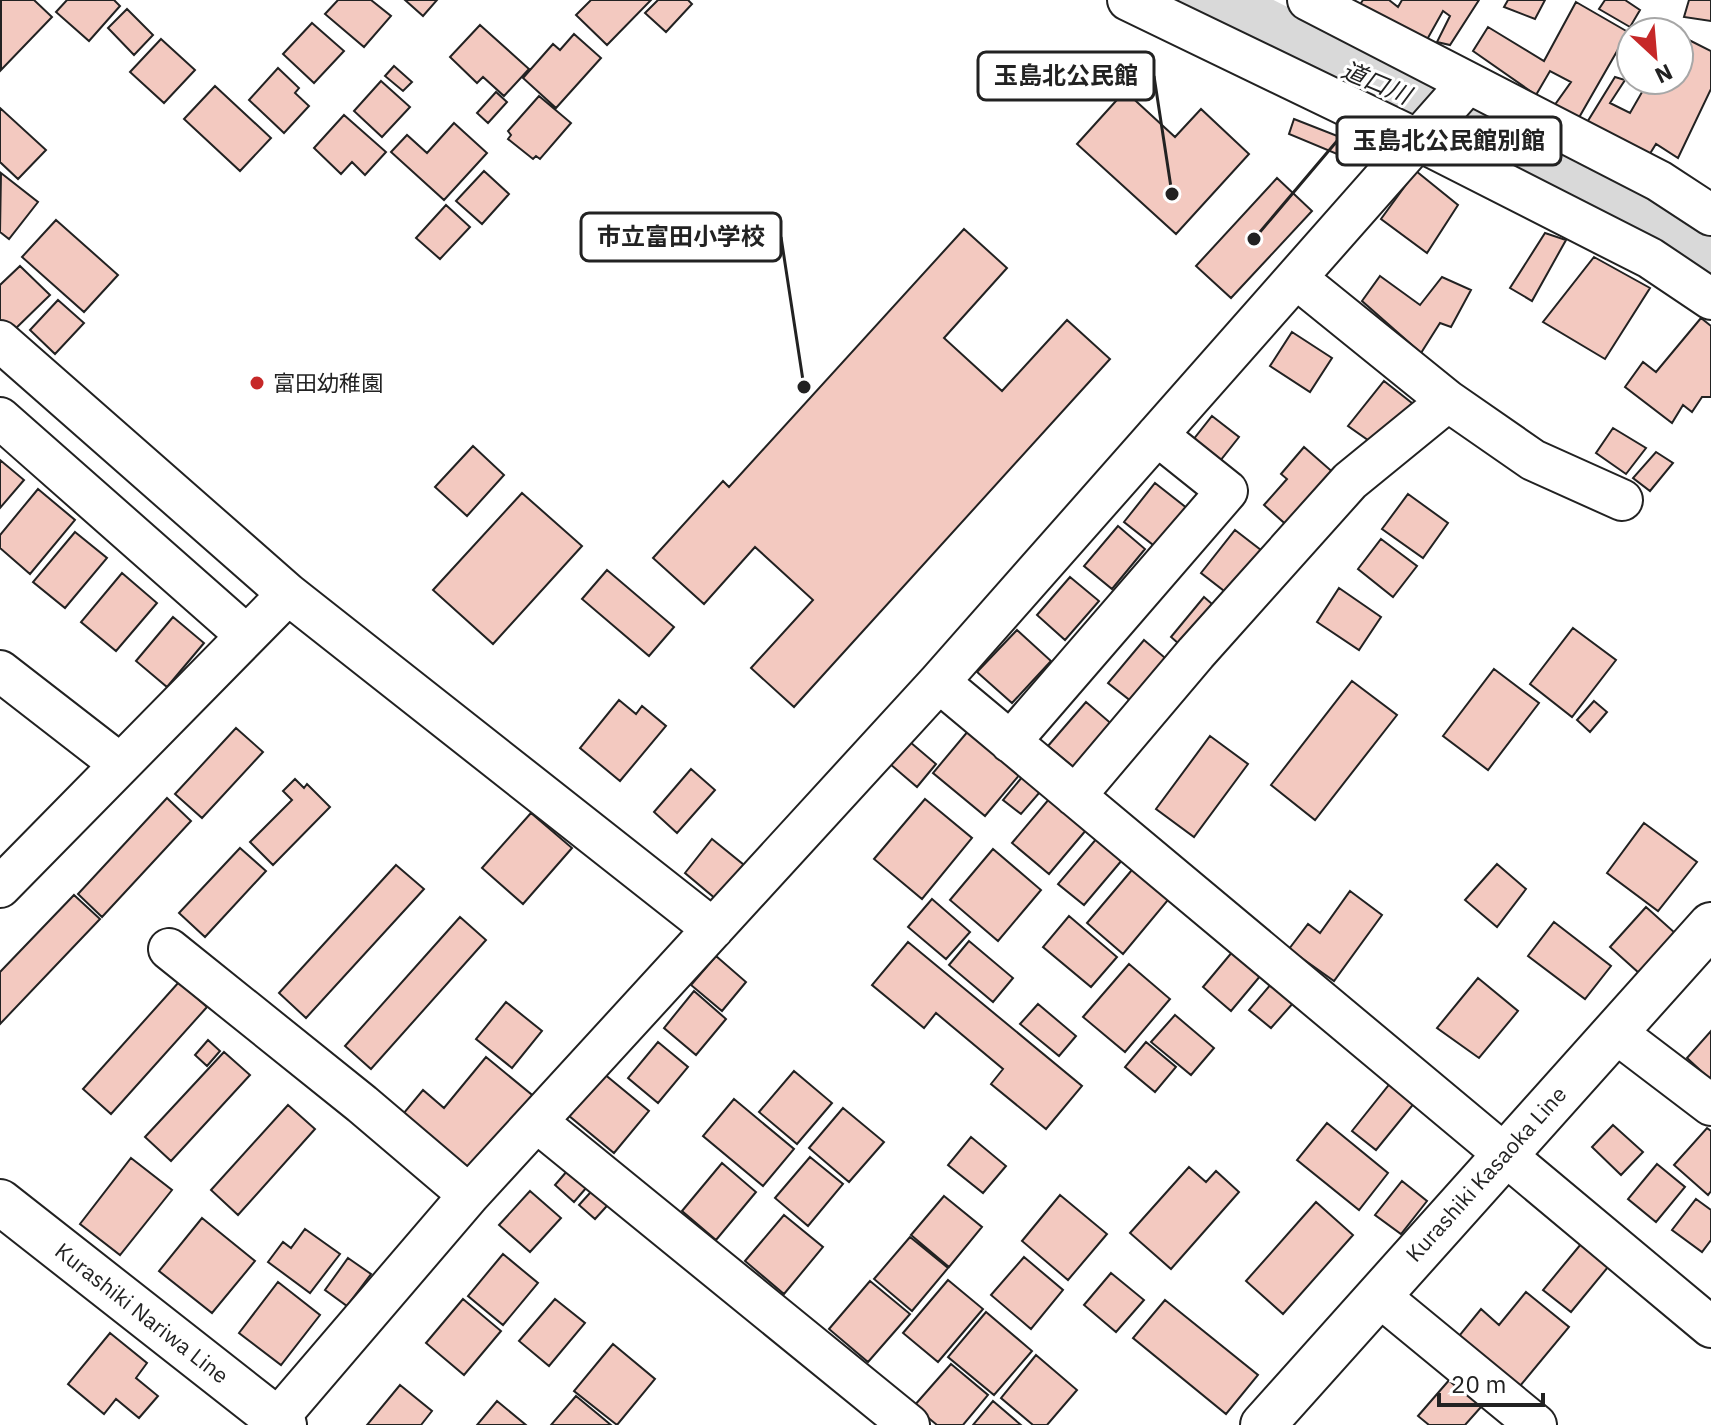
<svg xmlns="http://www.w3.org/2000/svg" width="1711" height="1425" font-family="'IBM Plex Sans','Noto Sans JP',sans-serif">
	<rect width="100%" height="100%" fill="#fff"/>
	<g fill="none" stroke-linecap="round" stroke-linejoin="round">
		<path stroke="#d9d9d9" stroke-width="62" d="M1205,0L1343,70L1537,150L1711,266"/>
	</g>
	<path fill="#f3c9c0" stroke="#222" stroke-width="2" d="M1,0H34L52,17L1,70Z
		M67,0H114L120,6L89,41L56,12Z
		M338,0H371L391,16L364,47L325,14Z
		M405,0H437L423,16Z
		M591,0H651L607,45L576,15Z
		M658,0H688L692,4L666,32L645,13Z
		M1363,0H1389L1398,7L1402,0H1479L1450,45L1437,42L1450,16L1443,11L1424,45L1355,12Z
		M1508,0H1545L1535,19L1504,7Z
		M1605,0H1625L1640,10L1630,27L1599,9Z
		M1689,0H1711V21L1684,17Z
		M1576,2L1628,32L1577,121L1554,106L1571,82L1550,71L1536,95L1473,51L1488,27L1544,61Z
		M127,9L153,35L134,55L108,28Z
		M312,23L344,51L314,83L283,54Z
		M480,25L529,69L504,96L483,77L477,83L450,57Z
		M574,34L601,58L556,108L523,78L553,44L560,50Z
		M161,39L195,70L164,103L130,72Z
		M1687,39L1711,51V89L1678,158L1656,144L1646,160L1586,124L1615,77L1625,80L1610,103L1630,113L1649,80H1679V52Z
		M394,66L412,82L403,91L385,76Z
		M278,68L299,88L295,93L309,106L284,133L249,100Z
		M381,81L410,107L382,137L354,111Z
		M215,86L271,138L240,171L184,119Z
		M1125,91L1175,137L1201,109L1249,154L1176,234L1077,144Z
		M496,92L507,102L488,123L477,113Z
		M539,96L571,123L540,159L536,156L533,159L508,139L511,135L508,131Z
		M0,108L46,150L18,179L0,162Z
		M344,115L386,152L365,175L352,162L341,174L314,148Z
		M1294,119L1368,148L1361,164L1289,134Z
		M454,123L487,153L444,200L391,152L407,135L427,153Z
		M484,171L509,194L482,224L456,201Z
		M1416,171L1458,205L1427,253L1381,219Z
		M1,173L38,202L9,239L0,232Z
		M1277,178L1312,211L1231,298L1196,266Z
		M446,205L470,227L440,259L416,238Z
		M56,220L118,275L84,312L22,257Z
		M964,229L1007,268L944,338L1002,391L1067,320L1110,359L794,707L751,668L813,600L755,547L704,604L653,558L723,481L729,487Z
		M1545,233L1566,240L1532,301L1510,288Z
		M1594,257L1650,288L1605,359L1543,322Z
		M20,266L50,295L12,332L0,320V285Z
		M1380,276L1420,305L1442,277L1471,290L1451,327L1440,323L1421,353L1362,301Z
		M58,300L84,323L55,354L30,330Z
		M1701,318L1711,326V397H1702L1692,412L1683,405L1672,423L1625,387L1643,362L1656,372Z
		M1292,332L1332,358L1310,392L1270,366Z
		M1384,381L1417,407L1385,452L1348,426Z
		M1212,416L1239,437L1216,466L1189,445Z
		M1613,428L1646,448L1626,474L1596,453Z
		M473,446L504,475L467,516L435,487Z
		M1304,447L1336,475L1290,528L1264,505L1287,479L1281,474Z
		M1656,452L1673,463L1650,491L1633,478Z
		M0,460L24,480L0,508Z
		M1155,483L1188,509L1157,548L1124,522Z
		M38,489L75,520L30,574L0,548V535Z
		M522,493L582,546L493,644L433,590Z
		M1408,494L1448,523L1423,558L1382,529Z
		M1118,526L1145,549L1112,589L1084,566Z
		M1235,530L1266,554L1232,597L1201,573Z
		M75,532L107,558L65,608L33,582Z
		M1381,539L1417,566L1393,597L1358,569Z
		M607,570L674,627L649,656L582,599Z
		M122,573L157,603L116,651L81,622Z
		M1070,577L1099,601L1065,640L1037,615Z
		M1339,588L1381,617L1359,650L1317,622Z
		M1204,597L1219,610L1186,650L1171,637Z
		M173,617L204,643L167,687L136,661Z
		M1573,628L1616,660L1572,717L1530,684Z
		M1017,630L1051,661L1012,703L977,672Z
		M1144,640L1171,663L1136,705L1108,683Z
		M1494,669L1539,703L1488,770L1443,736Z
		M1352,681L1397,715L1315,820L1271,785Z
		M619,700L636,714L642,706L666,726L620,781L580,748Z
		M1594,701L1607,712L1590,732L1577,720Z
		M1086,702L1114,726L1077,770L1048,746Z
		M974,724L1026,767L985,816L933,773Z
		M236,728L263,752L202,818L175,794Z
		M1210,736L1248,764L1194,837L1156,809Z
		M910,742L936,764L917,787L890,764Z
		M691,769L715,790L677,833L654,812Z
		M1028,770L1046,785L1021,814L1003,800Z
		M295,779L304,788L307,784L330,807L273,865L250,842L292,800L283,791Z
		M1055,792L1092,823L1049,874L1012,843Z
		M167,798L191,821L102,917L78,894Z
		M925,799L972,838L922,899L874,859Z
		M531,813L572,848L523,904L482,868Z
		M1644,823L1697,862L1658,911L1607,873Z
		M1103,831L1128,853L1084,905L1058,884Z
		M712,839L744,865L716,899L685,873Z
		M240,848L266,871L205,937L179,913Z
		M993,849L1041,890L998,941L950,900Z
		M1137,864L1173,894L1123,954L1087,923Z
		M1497,864L1526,889L1497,927L1465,900Z
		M396,865L424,889L306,1018L279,993Z
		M1350,891L1382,915L1334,981L1289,949L1308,924L1320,933Z
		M74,895L100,919L0,1024V972Z
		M932,899L970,932L946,959L908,927Z
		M1646,907L1675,933L1639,973L1610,947Z
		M1069,916L1117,957L1091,987L1043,947Z
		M460,917L486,940L371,1069L345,1046Z
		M1554,922L1611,966L1585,999L1528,956Z
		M969,941L1013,978L993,1002L949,965Z
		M908,942L1082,1086L1046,1129L991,1084L1003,1069L936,1013L924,1028L872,985Z
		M1238,945L1266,969L1231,1011L1203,987Z
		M716,956L746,982L722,1011L691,985Z
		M1129,964L1170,999L1125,1052L1083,1017Z
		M1478,978L1518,1011L1479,1058L1437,1028Z
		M179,982L207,1007L111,1114L83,1089Z
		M1272,983L1294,1002L1271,1028L1249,1010Z
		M694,991L726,1019L696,1055L664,1028Z
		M506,1002L542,1031L512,1068L476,1039Z
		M1038,1004L1076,1036L1059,1056L1020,1024Z
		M1175,1015L1214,1048L1191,1075L1151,1042Z
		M1711,1031V1080L1687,1058Z
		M208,1040L220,1051L207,1066L195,1055Z
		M658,1042L688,1067L658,1103L628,1078Z
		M1146,1042L1176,1067L1155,1092L1125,1067Z
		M224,1052L250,1075L171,1161L145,1137Z
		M486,1057L537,1099L475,1173L403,1114L423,1090L444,1108Z
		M794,1071L832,1103L797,1144L759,1112Z
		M603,1073L649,1111L614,1153L568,1115Z
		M1392,1081L1416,1101L1376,1150L1352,1131Z
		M734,1099L794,1149L763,1186L703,1136Z
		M288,1105L315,1129L238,1215L211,1190Z
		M843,1108L884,1142L849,1182L809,1148Z
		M1327,1123L1388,1173L1359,1210L1297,1160Z
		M1613,1125L1643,1152L1621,1175L1592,1147Z
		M1707,1128L1711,1131V1191L1708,1195L1674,1165Z
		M971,1137L1006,1166L983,1193L948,1165Z
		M810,1157L843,1184L808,1226L775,1198Z
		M131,1158L172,1190L120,1255L80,1224Z
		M574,1163L593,1180L574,1202L555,1185Z
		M722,1163L756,1192L716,1240L682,1211Z
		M1657,1164L1685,1187L1656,1222L1628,1199Z
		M1189,1167L1206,1182L1216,1171L1239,1192L1171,1269L1130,1233Z
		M1402,1181L1427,1201L1401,1234L1375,1215Z
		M599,1183L615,1197L595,1219L579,1205Z
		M530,1191L561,1218L530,1252L499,1225Z
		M1060,1195L1107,1234L1068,1280L1022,1241Z
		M944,1196L982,1227L949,1267L911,1235Z
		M1696,1199L1711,1210V1240L1702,1252L1672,1230Z
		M1316,1202L1353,1235L1283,1314L1246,1281Z
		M784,1215L823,1247L784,1294L745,1261Z
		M202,1218L255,1261L212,1313L159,1271Z
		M305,1229L340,1254L310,1293L268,1262L283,1242L291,1248Z
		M910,1237L948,1268L912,1311L874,1279Z
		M1581,1244L1608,1267L1571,1312L1543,1290Z
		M503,1254L538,1283L503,1325L468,1296Z
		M1024,1257L1063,1290L1031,1329L991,1295Z
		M348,1258L371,1274L347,1306L325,1290Z
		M1111,1273L1144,1300L1116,1332L1084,1305Z
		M948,1280L983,1309L938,1362L903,1333Z
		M870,1281L910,1314L868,1362L829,1329Z
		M278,1282L320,1315L281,1365L239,1333Z
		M1526,1292L1569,1327L1520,1386L1459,1336L1481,1309L1499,1325Z
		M463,1299L501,1331L464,1375L426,1343Z
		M555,1299L585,1323L549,1366L519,1341Z
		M1165,1300L1258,1375L1226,1414L1133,1338Z
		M986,1312L1032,1351L994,1395L948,1357Z
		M110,1333L147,1363L136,1378L158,1396L139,1418L116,1399L104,1414L68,1384Z
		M613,1344L655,1379L617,1425L574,1391Z
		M1036,1355L1077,1390L1047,1425H1033L1001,1398Z
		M951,1364L988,1395L963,1425H937L914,1406Z
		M1457,1371L1489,1398L1465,1425H1429L1418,1416Z
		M400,1385L432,1411L421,1425H367Z
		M576,1396L611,1425H551Z
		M497,1401L526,1425H477Z
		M993,1401L1021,1425H973Z"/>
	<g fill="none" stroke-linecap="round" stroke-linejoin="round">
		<g stroke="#222" stroke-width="44">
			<path id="minor" d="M1128,0L1418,140L1650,258L1711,299
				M1308,0L1659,181L1711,215
				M0,341L288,594L713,929
				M1448,401L1533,460L1622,500
				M0,418L246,635
				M0,671L120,764
				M939,682L1711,1327
				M1010,742L1227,491L1157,435
				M1075,796L1196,653L1350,481L1448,401L1296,278
				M0,887L288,594
				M169,949L362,1104L469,1195
				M1615,1032L1711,1105
				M537,1122L909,1425
				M1378,1295L1536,1425
				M272,1425L469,1195L939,682L1468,83"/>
		</g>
		<g stroke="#222" stroke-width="48">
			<path id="major" d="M0,1202L284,1425
				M1263,1425L1711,925"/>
		</g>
		<use href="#minor" stroke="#fff" stroke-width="40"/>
		<use href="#major" stroke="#fff" stroke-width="44"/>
	</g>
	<circle fill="#c62828" stroke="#fff" stroke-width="3" cx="257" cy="383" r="8"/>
	<g text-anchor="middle" stroke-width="6" stroke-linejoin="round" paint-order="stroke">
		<g font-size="22" fill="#222" stroke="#fff" text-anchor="start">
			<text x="273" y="391">富田幼稚園</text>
		</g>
		<g font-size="22" fill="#222" stroke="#fff">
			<text transform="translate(1486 1174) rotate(-48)" y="8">Kurashiki Kasaoka Line</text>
			<text transform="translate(142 1313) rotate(38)" y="8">Kurashiki Nariwa Line</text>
		</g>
		<g font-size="24" font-style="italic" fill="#222" stroke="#fff">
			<text transform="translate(1376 83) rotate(23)" y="8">道口川</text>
		</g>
	</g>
	<path fill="none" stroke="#222" stroke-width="3" d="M1172 194L1154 76M1254 239L1337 141M804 387L781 237"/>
	<g fill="#222" stroke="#fff" stroke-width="3">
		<circle cx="1172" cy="194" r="8"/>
		<circle cx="1254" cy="239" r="8"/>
		<circle cx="804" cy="387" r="8"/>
	</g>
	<g fill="#fff" stroke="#222" stroke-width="3">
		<rect x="978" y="52" width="176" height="48" rx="8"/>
		<rect x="1337" y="117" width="224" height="48" rx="8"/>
		<rect x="581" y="213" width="200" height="48" rx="8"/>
	</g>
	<g font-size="24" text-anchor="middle" font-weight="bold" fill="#222">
		<text x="1066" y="84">玉島北公民館</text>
		<text x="1449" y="149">玉島北公民館別館</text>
		<text x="681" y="245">市立富田小学校</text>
	</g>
	<g transform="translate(1655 56) rotate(154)"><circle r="38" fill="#ffffff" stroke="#a7a7a7" stroke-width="2"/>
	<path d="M0-6L14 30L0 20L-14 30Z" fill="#c62828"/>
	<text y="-12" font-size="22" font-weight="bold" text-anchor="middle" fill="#222222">N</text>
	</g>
	<path d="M1439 1393v12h104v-12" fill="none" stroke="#222222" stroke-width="4"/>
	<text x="1451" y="1393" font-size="24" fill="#222222" stroke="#ffffff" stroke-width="6" paint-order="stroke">20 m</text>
</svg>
